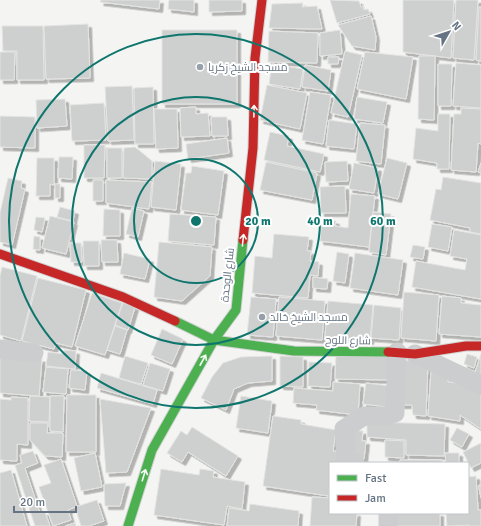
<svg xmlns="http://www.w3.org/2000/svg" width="481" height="526" font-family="Signika,Cairo,sans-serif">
	<defs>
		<filter id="shadow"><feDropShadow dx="3.5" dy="3.5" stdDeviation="0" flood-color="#0004"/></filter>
	</defs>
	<rect width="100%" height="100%" fill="#f4f5f3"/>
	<path fill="#cecfcf" stroke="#e4e4e3" filter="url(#shadow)" d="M101,0H160L159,9L100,2Z
		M169,0H194V12L168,9Z
		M209,0H242V11L209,12Z
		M330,0L359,1L361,7L363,6L364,10L368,9L370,14L337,23Z
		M403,0H454L451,58L403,52Z
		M456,0H478L474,60L453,58Z
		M303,3L302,7L317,6L322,29L269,28L272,4Z
		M479,7H481V61L476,60Z
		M371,16L376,37L375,50L352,46L338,25Z
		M88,24L90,78L46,79L44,26Z
		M2,26H43L44,80H17V51H3Z
		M162,30H237V104H162Z
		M340,30L342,54L320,56V33Z
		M269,31L318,33L317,63L268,62Z
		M345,51L362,55L348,117L331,113Z
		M0,52H15L14,80H0Z
		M365,52L413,57L406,99L357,89Z
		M419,56H435L434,120L418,119Z
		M328,57H339L338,64H328Z
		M456,63L481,65V108L453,106Z
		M272,64L303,69L300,89L269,84Z
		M438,64H452L451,106H438Z
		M305,65L331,70L328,91L302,87Z
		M267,85L307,93L300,129L260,120Z
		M132,86L134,140L108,141L105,87Z
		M153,87L154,144H135L134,88Z
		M310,92L331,95L323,144L302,140Z
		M357,97L387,102L383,123L354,119Z
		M65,99L67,126L37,128L36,100Z
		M104,103L106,140L72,141L70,105Z
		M196,107V114L208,113L210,136L181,137L180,108Z
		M461,108L481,109V144L478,143L476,172L451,170L454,114H461Z
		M154,109H177L178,148L156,149Z
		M438,114H450L449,169H437V163L413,159L416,128L438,131Z
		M0,116L35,117V148L0,147Z
		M211,117H227L228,136H212Z
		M329,120L357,124L354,149L326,146Z
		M360,123L385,125L381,164L356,161Z
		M270,132L289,136L287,146L324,154L320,172L264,160Z
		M227,138L229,153L188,159L186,144Z
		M84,145H105L104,178H84Z
		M135,147L152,161V179L123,178L124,148Z
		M107,148H122V178H107Z
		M59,157H73L72,179L58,178Z
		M37,158H54V185L50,184V196H36Z
		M387,158L407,163L398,199L378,194Z
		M155,161L181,164L176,210L151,207Z
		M347,161L348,181L326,182L325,162Z
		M266,162L317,173L312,200L260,190Z
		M354,163L378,168L374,193L349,189Z
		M481,163V173L478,172Z
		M192,166L224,171L218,215L181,210L186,173H191Z
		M443,177L481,183V234L470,232V228L430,220L436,189L441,190Z
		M8,178L22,181L21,188L25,189L12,245L0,242V213Z
		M93,180H103V201H93Z
		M106,180L152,182L149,209L106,203Z
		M55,184H60V198H55Z
		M345,186L346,213H321L320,187Z
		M351,194L375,196L369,247L320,241L322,219L336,221L335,226L348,228Z
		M60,207L75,211L73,221L57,217Z
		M132,208L144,211L138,237L126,234Z
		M104,209L120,210V236H103Z
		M373,212L391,214L386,255L369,252Z
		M170,214L216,217L214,245L168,241Z
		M50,216L74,222L66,254L42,248Z
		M36,217L45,218L42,232L34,230Z
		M432,224L452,227L448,251L428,247Z
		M454,230L481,235V299L412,287L416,261L465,270L467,259L450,256Z
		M274,234L309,237L307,251H311L310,261L319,262L318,276L310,275L308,298L252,293L255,256L272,258Z
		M34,236L40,237V250L33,249Z
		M101,240H117L118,262H102Z
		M83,241H99V266H84Z
		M159,242L212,247L210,276L182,301L154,297Z
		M70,243H81L82,262H71Z
		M413,245L425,247L423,259L410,257Z
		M337,252L349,254L345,283L333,281Z
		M124,253L150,259L145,279L120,274Z
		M355,253L403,260L398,295L350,288Z
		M2,267L37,276L21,341L0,335V276Z
		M313,277L328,279L327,289L313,288Z
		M38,278L86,290L72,347L56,343L54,349L22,341Z
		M404,292L439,295L436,341L401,338Z
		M92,293L122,303L105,355L75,346Z
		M442,296L461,298V303L481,305V337L439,334Z
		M251,297L276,299L273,337L247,335Z
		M279,297L325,301L322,340L276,336Z
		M328,301L373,305L370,341L325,337Z
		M123,303L135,307L128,330L115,325Z
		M374,305L401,308L399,340L371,338Z
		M115,326L127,330L120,354L107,350Z
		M162,329L183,339L172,364L151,355Z
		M64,350L76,351L75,369L46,366L48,352L64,354Z
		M336,354L394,355L393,380L335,379Z
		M467,354L477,357L474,368L464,364Z
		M481,354V378L474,376Z
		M0,355L42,359L39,396L0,393Z
		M125,356L148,363L141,384L119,378Z
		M272,356V381L248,383L234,389L226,410L201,398L212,377L223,363L241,357Z
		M280,356L303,357V387L280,386Z
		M400,360L428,362L426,416L413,415L412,405H401Z
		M309,362L332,363L330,387L308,386Z
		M150,363L170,369L163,391L143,385Z
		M46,367L68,369L66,394L43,392Z
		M71,370L87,371L85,390L69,388Z
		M431,371L448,373V382L464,384L481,394V429L460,415V421L428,416Z
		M101,373L157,390L153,404L97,388Z
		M333,382L360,384L358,415L316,410L317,405L293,403L294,388L333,391Z
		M366,383L390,386L388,407L363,404Z
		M67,395H96V452H66Z
		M30,396L50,397L49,422L29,421Z
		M50,396H64L63,432L50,431Z
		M241,396L272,401L268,433L236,428Z
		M11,397L28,398V445L17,444V461L0,460V399L11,400Z
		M100,399L151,408L127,472L106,473Z
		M273,416L301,420V424L336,430L333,451L341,452L340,463H330L329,496L263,486Z
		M367,422L445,424L444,456L406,455V440L367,437Z
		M30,423H48L47,433H63L62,457L45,456L30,440Z
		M192,427L238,456L226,476L188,452L182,462L167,453L181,431L187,435Z
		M457,428L469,434L462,447L450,440Z
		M350,430L363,431L362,441H366L364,459L347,457Z
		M385,440L404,441V458L385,457Z
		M481,443V463L471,468L463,452Z
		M33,451L38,463L25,468L40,513L45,512L50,526H35L15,465L22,463L20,455Z
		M95,453L102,487L81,491L74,458Z
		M445,453H459V463H446Z
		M61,459L77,506L68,510L71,520L53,526L39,487L51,483L44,465Z
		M400,460H442V463H400Z
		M161,469L199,475L200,469L214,471L213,477L245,482L242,509L227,506L224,525L154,515Z
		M11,470L27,526H0V473Z
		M476,476L478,510H481V526H469V525L447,526L446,513H468V477Z
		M126,483L120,506H105L104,484Z
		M479,485H481V498L479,488Z
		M312,497L330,498V513H357L356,526H310Z
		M97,500L104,521L89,526H81L75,507Z
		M250,504L299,511L298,526H227L229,508L249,511Z
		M390,513H440V526H391Z
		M75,523L76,526H65Z"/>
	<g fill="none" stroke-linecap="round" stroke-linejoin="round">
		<g stroke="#d0d1d1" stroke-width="11">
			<path id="fast" d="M175,321L214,340L294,351L388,352
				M128,526L152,450L214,340L236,310L243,240"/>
		</g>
		<g stroke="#d0d1d1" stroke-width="11">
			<path id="jam" d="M243,240L253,148L255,58L262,0
				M0,254L123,297L175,321
				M388,352L415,354L466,346H481"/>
		</g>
		<path stroke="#cccdce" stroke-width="19" d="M0,349L34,353
			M415,354L481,385
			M355,463L346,462L344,429L364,416H385L395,413L397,352
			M388,513V526"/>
		<use href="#fast" stroke="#4caf50" stroke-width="9"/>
		<use href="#jam" stroke="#c62828" stroke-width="9"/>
	</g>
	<defs><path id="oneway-shaft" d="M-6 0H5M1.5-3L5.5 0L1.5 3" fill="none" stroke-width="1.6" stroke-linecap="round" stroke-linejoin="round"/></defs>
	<g stroke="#f6fbf6">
		<use href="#oneway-shaft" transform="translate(254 111) rotate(-89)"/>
		<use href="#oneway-shaft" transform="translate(243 240) rotate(-84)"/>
		<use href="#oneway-shaft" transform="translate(203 360) rotate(-61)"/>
		<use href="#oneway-shaft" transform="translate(144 475) rotate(-73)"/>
	</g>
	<g fill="none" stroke="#0f766e" stroke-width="2">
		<circle cx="196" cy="221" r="62"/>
		<circle cx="196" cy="221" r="124"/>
		<circle cx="196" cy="221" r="187"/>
	</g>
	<g fill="#97a0aa" stroke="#fff" stroke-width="1.5">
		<circle cx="200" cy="67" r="4"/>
		<circle cx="262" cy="317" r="4"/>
	</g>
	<g text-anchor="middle" stroke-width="4" stroke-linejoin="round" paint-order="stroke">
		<g font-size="11" fill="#657383" stroke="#fff" text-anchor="start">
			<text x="208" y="71">مسجد الشيخ زكريا</text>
			<text x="270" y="321">مسجد الشيخ خالد</text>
		</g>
		<g font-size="11" fill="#657383" stroke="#fff">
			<text transform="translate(227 275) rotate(-84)" y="4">شارع الوحدة</text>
			<text transform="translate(348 340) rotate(1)" y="4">شارع اللوح</text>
		</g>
	</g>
	<circle cx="196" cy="221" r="6" fill="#0f766e" stroke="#fff" stroke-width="2"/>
	<g font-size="12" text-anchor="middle" font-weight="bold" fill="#0f766e" stroke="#fff" stroke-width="4" stroke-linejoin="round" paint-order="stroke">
		<text x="258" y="225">20 m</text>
		<text x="320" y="225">40 m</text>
		<text x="383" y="225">60 m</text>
	</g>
	<rect x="329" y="462" width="140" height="52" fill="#ffffff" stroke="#c1c7cd"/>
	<rect x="337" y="475" width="20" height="6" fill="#4caf50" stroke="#c1c7cd"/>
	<text x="365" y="482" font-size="12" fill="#657383">Fast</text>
	<rect x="337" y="495" width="20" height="6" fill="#c62828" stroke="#c1c7cd"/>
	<text x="365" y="502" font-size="12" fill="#657383">Jam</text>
	<g transform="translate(449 32) rotate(51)" stroke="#ffffff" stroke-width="3" paint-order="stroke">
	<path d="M0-3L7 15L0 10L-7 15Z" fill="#657383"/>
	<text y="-6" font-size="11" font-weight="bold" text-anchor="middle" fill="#657383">N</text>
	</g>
	<path d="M14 506v6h62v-6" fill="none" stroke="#657383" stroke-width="2"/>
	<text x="20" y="506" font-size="12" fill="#657383" stroke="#ffffff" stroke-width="3" paint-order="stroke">20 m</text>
</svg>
